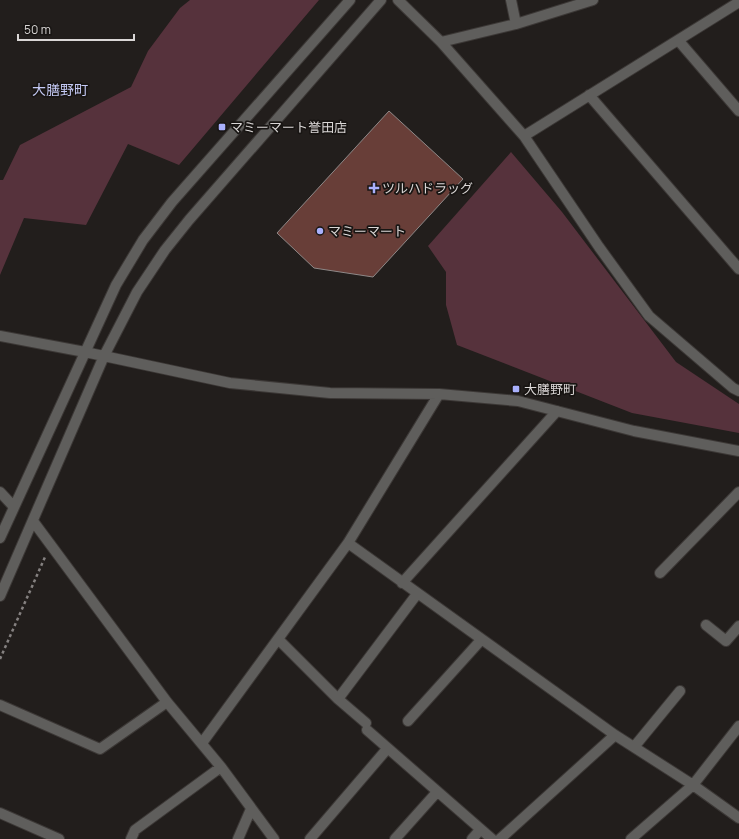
<svg xmlns="http://www.w3.org/2000/svg" width="739" height="839" font-family="Manrope,'Noto Sans JP',sans-serif">
	<rect width="100%" height="100%" fill="#221e1c"/>
	<path fill="#56323c" d="M190,0H319L179,165L128,144L86,225L24,218L0,275V180H3L20,145L131,87L148,51L180,8Z
		M511,152L562,212L676,362L739,404V433L632,413L457,345L446,305V272L428,246Z"/>
	<path fill="#683e38" stroke="#8e8887" d="M389,111L463,179L373,277L314,268L277,233Z"/>
	<g fill="none" stroke-linecap="round" stroke-linejoin="round">
		<g stroke="#3c3836" stroke-width="12">
			<path id="minor" d="M398,0L441,42L524,136L599,247L649,316L733,388L739,391
				M511,0L516,24
				M678,40L739,111
				M441,42L516,24L593,0
				M589,95L739,269
				M524,136L739,2
				M0,336L85,352L230,383L330,393L439,394L518,401L634,431L739,451
				M0,492L14,507
				M33,521L167,702L221,767L274,839
				M0,538L116,285L143,240L172,202L350,0
				M348,543L615,735L693,785L739,818
				M660,573L739,492
				M402,583L557,411
				M0,596L104,356L137,292L165,250L189,220L381,0
				M706,625L726,641L739,626
				M278,639L338,699L366,723
				M338,699L417,594
				M0,705L100,749L167,702
				M408,721L481,640
				M367,730L492,839
				M202,743L348,543L439,394
				M634,747L680,691
				M0,813L59,839
				M131,839L135,830L221,767
				M238,839L251,809
				M310,839L387,749
				M395,839L437,792
				M472,839L480,830
				M500,839L615,735
				M631,839L693,785L739,726"/>
		</g>
		<path stroke="#858180" stroke-width="2.5" stroke-dasharray="3 3" stroke-linecap="butt" d="M0,659L45,557"/>
		<use href="#minor" stroke="#5f5e5c" stroke-width="10"/>
	</g>
	<g fill="#a9b0fc" stroke="#181513" stroke-width="1.5">
		<rect x="218" y="123" width="8" height="8" rx="2"/>
		<path d="M372 182h4v4h4v4h-4v4h-4v-4h-4v-4h4z"/>
		<circle cx="320" cy="231" r="4"/>
		<rect x="512" y="385" width="8" height="8" rx="2"/>
	</g>
	<g text-anchor="middle" stroke-width="3.5" stroke-linejoin="round" paint-order="stroke">
		<g font-size="13" fill="#dad7d6" stroke="#181513" text-anchor="start">
			<text x="230" y="132">マミーマート誉田店</text>
			<text x="382" y="193">ツルハドラッグ</text>
			<text x="328" y="236">マミーマート</text>
			<text x="524" y="394">大膳野町</text>
		</g>
		<g font-size="14" fill="#c4c9f4" stroke="#181513">
			<text x="60" y="95">大膳野町</text>
		</g>
	</g>
	<path d="M18 34v6h116v-6" fill="none" stroke="#dad7d6" stroke-width="2"/>
	<text x="24" y="34" font-size="12" fill="#dad7d6" stroke="#181513" stroke-width="3" paint-order="stroke">50 m</text>
</svg>
